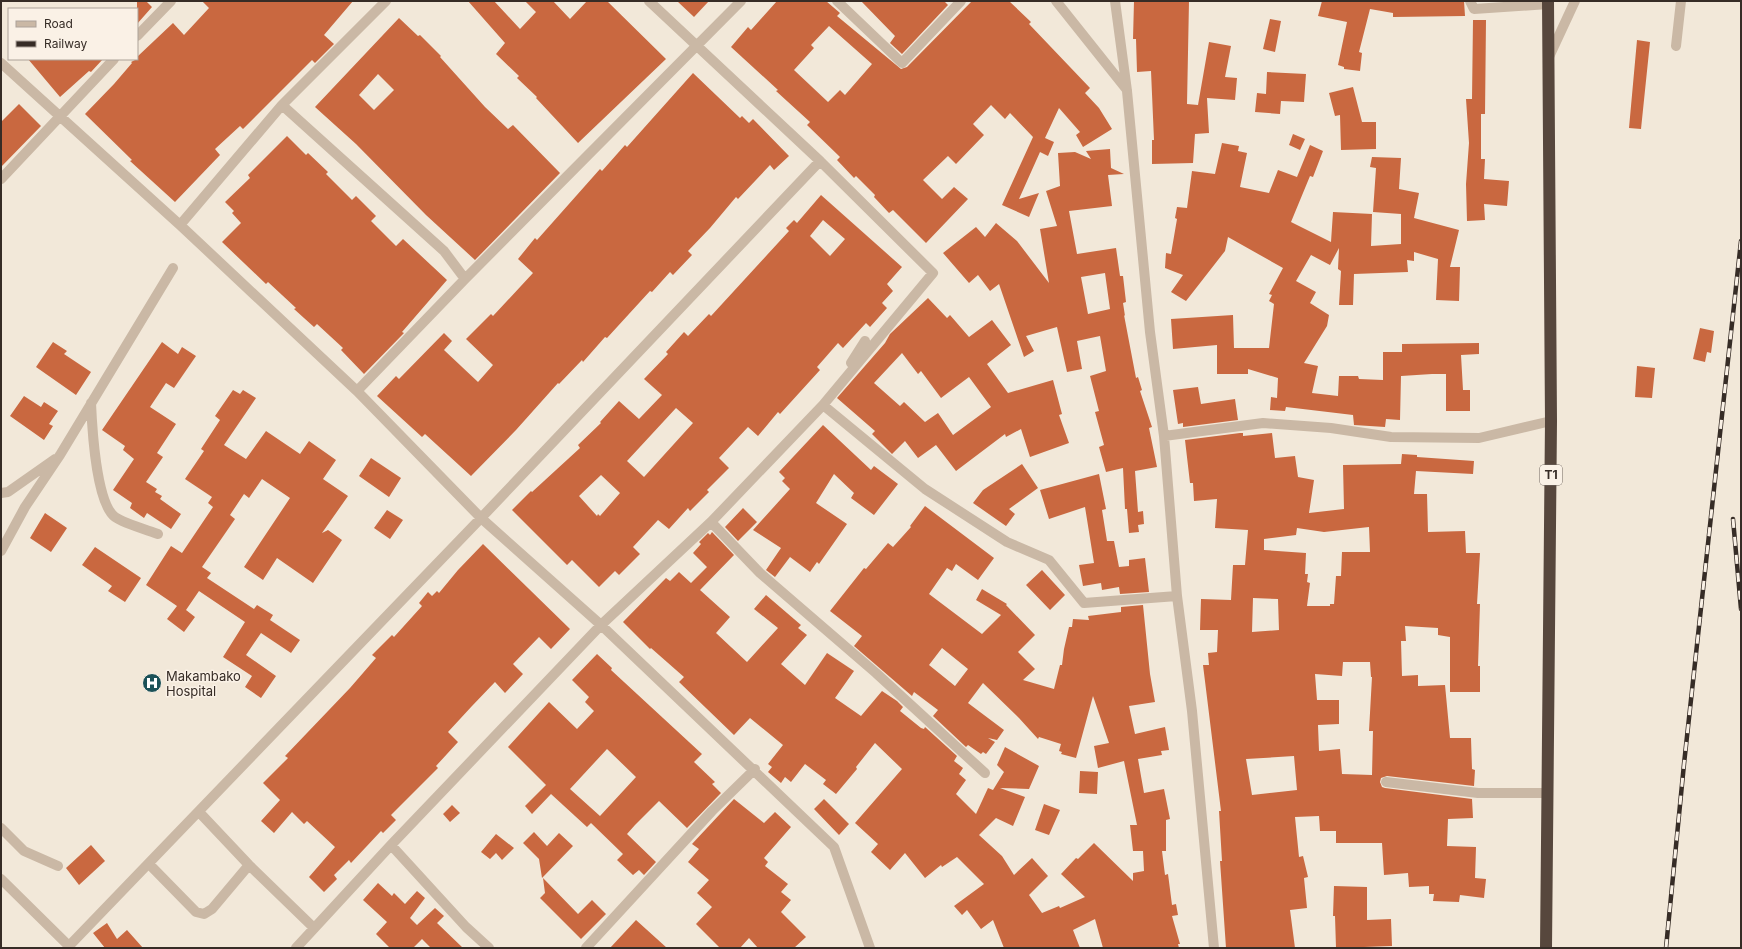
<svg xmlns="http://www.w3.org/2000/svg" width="1742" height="949" font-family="Inter,sans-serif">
	<rect width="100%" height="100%" fill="#f2e8d9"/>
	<path fill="#c96840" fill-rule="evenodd" d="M137,1H146L152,7L137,24Z
		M202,1H353L324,35L334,44L315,63L312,60L243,129L240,126L215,149L220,155L175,202L130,161L132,160L85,114L114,84L132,63L131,62L137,59V57L173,23L184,35L209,8Z
		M468,1H494L520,29L536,12L525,1H553L570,19L587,1H607L666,59L578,143L536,98L537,97L517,78L519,76L496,54L505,43Z
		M677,1H709L694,17Z
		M777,1H826L840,13L837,16L901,69L907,67L972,1H1009L1031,22L1029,24L1090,88L1085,93L1099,108L1112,129L1083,147L1076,135L1080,132L1059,108L1045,138L1054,142L1048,156L1040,152L1019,199L1039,193L1029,217L1002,205L1033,137L1010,113L1005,119L991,105L973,124L984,135L956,164L948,156L923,180L942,199L954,187L968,199L926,243L893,210L889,213L874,197L875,195L856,176L854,178L837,160L840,157L807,125L810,122L776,91L778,90L731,47L748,27L751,30ZM829,26L872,64L845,95L840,90L828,102L794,70L814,48L811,45Z
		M861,1H944L948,5L902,54L890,43L895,36Z
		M1134,1H1189L1187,104L1198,105L1209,42L1231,46L1225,77L1237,78L1235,100L1207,98L1209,133L1195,134L1193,163L1152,164V140H1154L1151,71L1137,72L1136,39H1133Z
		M1322,1H1464L1465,16L1393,17V13L1370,9L1359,52L1362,53L1360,71L1344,69V67L1338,65L1347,22L1318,16Z
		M399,18L418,36L420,35L441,56L440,57L485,107L508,129L513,125L560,173L475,260L426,215L356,144L315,107ZM378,74L394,90L374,110L359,95Z
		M1270,19L1281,21L1275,52L1263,49Z
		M1473,20H1486L1485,114H1481V159H1485L1484,179L1509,181L1507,206L1484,204L1485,220L1467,221L1466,184L1469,143L1466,99H1472Z
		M1637,40L1650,42L1641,129L1629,128Z
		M28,59H103L91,72L89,71L60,97Z
		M1267,72L1306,74L1304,102L1281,101L1280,114L1255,112L1257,93L1266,94Z
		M693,73L740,118L742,116L749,123L753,119L789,156L774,170L770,165L738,199L736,197L710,228L688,251L692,255L673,275L670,272L652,292L650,291L607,338L605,337L583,362L582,360L559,384L558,383L516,430L471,476L425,434L422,437L377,396L396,376L399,379L444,333L452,341L444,350L478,382L493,365L466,339L491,314L493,316L533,273L518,259L535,238L537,240L600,169L602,171L625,145L627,147Z
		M1353,87L1362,122H1376V149L1341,150L1340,115L1335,116L1329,93Z
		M19,104L41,126L1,167V122Z
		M1293,134L1305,139L1300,150L1289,145Z
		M287,136L306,155L308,153L328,172L326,174L352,200L356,196L376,216L371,221L396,246L403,239L447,280L402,332L404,333L364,374L341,350L343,348L317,324L314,327L294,309L296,308L268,282L266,284L222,242L241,223L232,213L234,211L225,202L250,178L248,175Z
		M1222,143L1239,146L1238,151L1247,153L1240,187L1269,193L1278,170L1297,177L1310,145L1323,151L1313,177L1310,176L1291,222L1331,242L1333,212L1372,214L1371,246L1401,244V214L1373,212L1376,168L1370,167L1372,157L1401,158L1399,189L1419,193L1414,218L1459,230L1450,267H1460L1459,301L1436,300L1438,259L1414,252V261L1407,260L1408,272L1354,274L1353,305H1339L1341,271L1338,269L1339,248L1330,265L1311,255L1296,281L1316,292L1310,303L1329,315L1327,326L1304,363L1318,366L1312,393L1338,396L1339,376H1358L1359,379L1383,380V352H1402V344L1479,343V354L1461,355L1463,390H1470V411H1446V374H1432L1401,376L1400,420L1386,419L1385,427L1354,425L1353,415L1286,407L1285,411L1270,410L1271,397L1277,398L1278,378L1248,369V374H1217V345L1173,349L1171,319L1233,315L1234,348H1269L1274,304L1269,301L1272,295L1269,294L1283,268L1228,237L1225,251L1186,301L1171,292L1183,275L1165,268L1166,253L1171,254L1177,219L1175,218L1177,207L1187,208L1192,171L1215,174Z
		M1110,149L1111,168L1124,174L1108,175L1112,206L1069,211L1077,254L1116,248L1120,276H1123L1126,302L1123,303L1125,316L1124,315L1136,378L1138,377L1142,390L1140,391L1152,427L1149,428L1157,467L1135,471L1138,512L1143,511L1144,524L1138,525L1139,532L1129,533L1127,509H1125L1123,468L1106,472L1099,447L1104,445L1095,412L1099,411L1090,376L1106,371L1100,336L1077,341L1082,369L1067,372L1057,327L1026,336L1034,351L1024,357L999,284L990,291L978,275L969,283L943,253L976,227L985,237L996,223L1017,241L1049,283L1040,229L1057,226L1046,191L1060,186L1058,153L1075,152L1091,159L1086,151ZM1105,273L1110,309L1088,314L1081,277Z
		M821,195L902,267L887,284L893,291L882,303L887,308L870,327L866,323L843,348L838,343L817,367L820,370L780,414L778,412L758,436L748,427L719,458L729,468L707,490L709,492L690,511L688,508L669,529L658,520L633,547L640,554L619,575L615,571L599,587L572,560L567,565L512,510L531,491L532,492L580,448L578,445L601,423L600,422L619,401L639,419L662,395L644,379L668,354L666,352L684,332L688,336L709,314L711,316L789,231L786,228L794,220L797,223ZM823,220L845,239L830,256L810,236ZM676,408L693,423L644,477L627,461ZM601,475L620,493L600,516L598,514L597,516L579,496Z
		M928,298L947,318L950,315L969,337L992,320L1011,345L987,364L1008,393L1053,380L1062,414L1059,415L1069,443L1030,457L1021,429L1006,437L1005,434L956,471L936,445L918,458L905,441L892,454L872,434L875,431L837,398L885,343L890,334ZM902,353L918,374L921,371L941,398L969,377L991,407L953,435L938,413L925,422L904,402L900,406L874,383Z
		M1700,328L1714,331L1711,353L1707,352L1705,362L1693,359Z
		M53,342L67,351L64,354L91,372L76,395L36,367Z
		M162,342L178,354L182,347L196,356L174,388L166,383L150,407L176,424L157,453L163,457L146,482L157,489L155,492L162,496L160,499L181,514L171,529L147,513L144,518L130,508L132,503L113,490L134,459L123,450L125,446L102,430Z
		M1637,366L1655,368L1652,398L1635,397Z
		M1198,387L1201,404L1235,399L1238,420L1183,427V423L1178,424L1173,390Z
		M233,390L240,394L243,390L256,398L224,445L246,459L266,431L300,454L309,441L336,460L323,479L348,496L322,533L328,530L342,540L313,583L277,558L263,580L244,567L290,498L262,479L249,498L244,494L230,515L235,519L202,567L211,573L207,578L254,609L257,605L273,615L270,620L300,640L291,653L261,633L246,655L276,676L261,698L245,687L252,676L223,657L245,622L199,591L186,610L195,617L184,632L167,619L177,606L146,585L171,546L182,553L213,507L208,503L212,497L185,479L204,451L201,449L220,420L215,416Z
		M24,396L41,407L44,402L58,411L49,424L53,426L44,440L10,416Z
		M823,425L871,470L874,466L898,484L874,515L851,498L854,493L834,474L816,503L847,524L819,564L817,562L810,572L790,557L775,577L766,570L781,548L753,530L790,489L782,481L785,478L779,472Z
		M1240,433H1243V436L1272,433L1275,458L1295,456L1298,477L1314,480L1309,513L1344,509L1343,465L1401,464L1402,454L1417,455V457L1474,461L1473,474L1416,471L1414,494H1427L1428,532L1465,531L1466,553H1480L1477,604H1480L1478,666H1480V692H1450V637L1438,635V628L1405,626L1406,641H1401L1402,676L1418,675V686L1445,685L1450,738H1471L1472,769L1475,770L1474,786L1387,776L1381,778L1380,782L1382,787L1385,788L1472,799L1473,818L1448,819L1447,846L1476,847L1475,878L1486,879L1484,898L1460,895L1459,902L1433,901L1434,894H1429V886L1409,887L1408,873L1384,875L1382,843H1336V831H1320L1319,816L1295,817L1299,857L1303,856L1308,877L1304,878L1307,908L1290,910L1295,948H1226L1220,861H1222L1219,811H1221L1203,665H1209L1208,653L1217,652L1218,630H1200L1201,599L1231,600L1233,565H1245L1248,530L1215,528L1217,499L1194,501L1193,483H1190L1185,440ZM1369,527L1370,552H1342L1341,576H1336L1334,604H1330V606H1307L1310,583L1307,582L1308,574H1305L1306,553L1264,550V539L1296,535L1297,528L1324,532ZM1253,598L1278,599L1279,630L1252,632ZM1343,662H1370L1371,677H1372L1369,731H1373L1372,775L1342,774L1340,749L1319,751L1318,725L1339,724V700H1317L1315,674L1342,676ZM1294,756L1297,790L1252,795L1246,759Z
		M371,458L401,478L389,497L359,476Z
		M1022,464L1038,488L1009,509L1015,514L1006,526L973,503L983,490Z
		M1099,474L1106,509L1102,510L1107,541H1114L1119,567L1129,566V560L1145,558L1149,592L1120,594L1119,587L1102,590L1101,583L1083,586L1079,565L1094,563L1085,507L1049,519L1040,490Z
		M925,506L994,558L978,580L956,564L952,571L947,568L929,594L982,634L1001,615L976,600L982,589L1007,604L1006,605L1035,635L1018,652L1035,669L1023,680L1054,689L1060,665H1062L1064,649L1069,627H1072L1073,619L1089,620L1088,616L1121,612V607L1143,605L1150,674L1155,702L1129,706L1135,734L1165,727L1169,750L1161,751L1162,755L1138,759L1144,793L1164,789L1170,819L1166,820V851H1162L1165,875L1168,874L1172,905L1176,904L1178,915L1172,916L1180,944H1178L1179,948H1103L1095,919L1073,930L1080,948H1004L993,920L981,929L967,910L962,915L954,906L984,884L957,857L942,867L941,865L925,878L905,853L890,870L871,852L878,844L855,823L902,769L875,743L856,767L857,769L836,794L823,784L826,780L805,764L791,782L785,777L781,783L768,772L772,767L768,764L783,745L750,718L734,735L679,682L684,677L651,648L650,649L623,622L666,578L670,581L679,572L691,583L707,567L693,553L701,544L699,542L708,533L710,535L712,532L734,555L700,590L730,617L716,633L747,662L778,628L754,609L766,595L801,625L798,628L807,635L781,664L805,685L827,653L854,671L835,698L861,716L882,691L897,701L903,707L900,711L921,728L924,729L925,727L957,756L954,761L963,768L959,774L966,780L956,794L976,814L988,788L993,790L1004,772L997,765L1005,747L1039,766L1029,789L1000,788L1025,797L1013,826L996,818L979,835L1002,856L1014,875L1032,858L1048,876L1029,895L1042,913L1059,906L1060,908L1085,897L1061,874L1076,858L1078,859L1094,843L1133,881V873L1144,871L1143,851H1133L1130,825H1137L1124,761L1098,768L1094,746L1109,743L1093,696L1076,758L1061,754L1062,752L1059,751L1061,744L1039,737L1038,739L1019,718L983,683L968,703L1004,730L997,740L988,738L995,742L986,754L983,752L981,754L968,745L966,747L933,716L938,710L914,692L912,696L854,646L862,636L830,611L864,568L866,569L888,543L893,547L911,527L910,526ZM942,648L968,669L955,686L929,665Z
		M743,508L757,522L738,541L725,527Z
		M387,510L403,520L390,539L374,528Z
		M45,513L67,528L51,552L30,538Z
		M483,544L570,629L551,649L539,637L513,664L523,674L505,693L495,682L472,706L448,732L458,742L436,766L438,768L391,815L396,820L383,833L381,831L351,863L349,860L334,875L337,879L324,892L309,877L335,847L307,821L304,824L292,812L274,833L261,821L280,800L263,783L288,758L285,756L350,688L376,658L372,655L392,635L394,637L422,606L419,603L428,592L432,596L437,591L439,593L458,570Z
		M95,547L141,578L125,602L108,591L112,586L82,565Z
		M1042,570L1065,595L1050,610L1026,585Z
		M597,654L612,668L611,670L702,754L694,762L715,782L712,784L721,793L687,828L659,801L635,825L627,834L656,862L644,875L639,870L633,875L617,860L623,854L591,823L587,827L551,794L532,814L525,806L546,785L508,747L549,702L577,729L594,711L585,702L589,697L572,680ZM607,749L636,777L600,816L570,789Z
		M1080,771L1098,772L1097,794L1079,793Z
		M734,799L764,823L775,812L791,827L764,858L768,862L765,866L788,884L781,892L791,900L781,912L806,937L794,948H758L749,938L740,948H720L696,924L712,907L697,893L709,880L688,862L699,849L692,844Z
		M824,799L849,824L839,835L814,809Z
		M1044,804L1060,810L1049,835L1035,830Z
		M452,805L460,813L450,822L443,814Z
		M534,832L547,846L559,833L573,846L542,878L539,859L523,843Z
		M496,834L514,848L502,860L496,853L490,859L481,852Z
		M91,845L105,861L79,885L66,868Z
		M543,878L578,914L592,900L606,914L581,939L540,898L545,893Z
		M378,883L392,896L394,893L405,904L417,891L425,898L410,918L417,925L435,908L444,916L437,923L463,948H431L422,939L413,948H390L376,934L387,922L363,900Z
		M1334,886L1367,887V920L1391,919L1392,946L1336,948L1335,916H1333Z
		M636,920L667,948H610Z
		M107,923L117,939L127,930L143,948H105L93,933Z"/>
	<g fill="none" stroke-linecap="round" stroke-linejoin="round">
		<path stroke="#cab8a5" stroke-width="10" d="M837,1L902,63L961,1
			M1056,1L1127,90
			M1115,1L1127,91L1150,332L1164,436L1177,596L1192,711L1214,948
			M1470,1L1474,9L1548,4
			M137,36L171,1
			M1676,46L1681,1
			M1549,57L1575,1
			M1,63L180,225L357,391L481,518L601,625L834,847L870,948
			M282,105L444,251L465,279
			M1,179L114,59
			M180,225L282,105L386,1
			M851,363L865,341
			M357,391L465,279L741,1
			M91,403C92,426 96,503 115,517C123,523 147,530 158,534
			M823,405L925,489L1007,542L1049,560L1084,603L1177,596
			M1164,436L1263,423L1331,428L1391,437L1479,438L1551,421
			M1,493L8,492L55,459
			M711,522L760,573L876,673L985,773
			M1,551L25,507L60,455L173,268
			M1386,782L1478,793H1548
			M199,812L249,865L314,928
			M1,828L24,851L58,866
			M391,845L466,927L489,948
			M149,864L196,912L204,914L212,909L249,865
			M1,879L71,948
			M69,946L481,518L820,161
			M296,948L391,845L601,625L711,522L823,405L933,273L820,161L649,1
			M586,948L712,811L755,769"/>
		<path stroke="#57473d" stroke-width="12" d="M1546,948L1551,421L1548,1"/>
		<g stroke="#362c26" stroke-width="4.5">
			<path id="rail" d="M1733,519L1741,609
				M1666,948L1684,764L1741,241"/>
		</g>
		<use href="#rail" stroke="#faf1e6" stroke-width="3" stroke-dasharray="9" stroke-linecap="butt"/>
	</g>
	<defs>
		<g id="hospital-disc" transform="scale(1)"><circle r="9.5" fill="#1b5158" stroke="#faf1e6"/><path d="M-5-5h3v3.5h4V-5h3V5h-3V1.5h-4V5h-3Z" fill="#fff"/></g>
	</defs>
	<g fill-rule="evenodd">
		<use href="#hospital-disc" x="152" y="683"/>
	</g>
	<g text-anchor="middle" stroke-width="3" stroke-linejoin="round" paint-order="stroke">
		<rect fill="#faf1e6" stroke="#716760" stroke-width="1" x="1540" y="465" width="22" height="20" rx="3"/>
		<g font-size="12" font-weight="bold" fill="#362c26">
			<text x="1551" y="479">T1</text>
		</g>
		<g font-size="13" fill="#362c26" stroke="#faf1e6" text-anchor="start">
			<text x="166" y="681">Makambako<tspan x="166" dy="15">Hospital</tspan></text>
		</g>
	</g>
	<rect width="1742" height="949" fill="none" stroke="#362c26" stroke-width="4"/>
	<rect x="8" y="8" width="130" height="52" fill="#faf1e6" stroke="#aca299"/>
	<rect x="16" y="21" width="20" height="6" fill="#cab8a5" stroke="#aca299"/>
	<text x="44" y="28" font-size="12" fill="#362c26">Road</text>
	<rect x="16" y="41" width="20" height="6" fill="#362c26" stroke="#aca299"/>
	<text x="44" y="48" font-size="12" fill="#362c26">Railway</text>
</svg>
